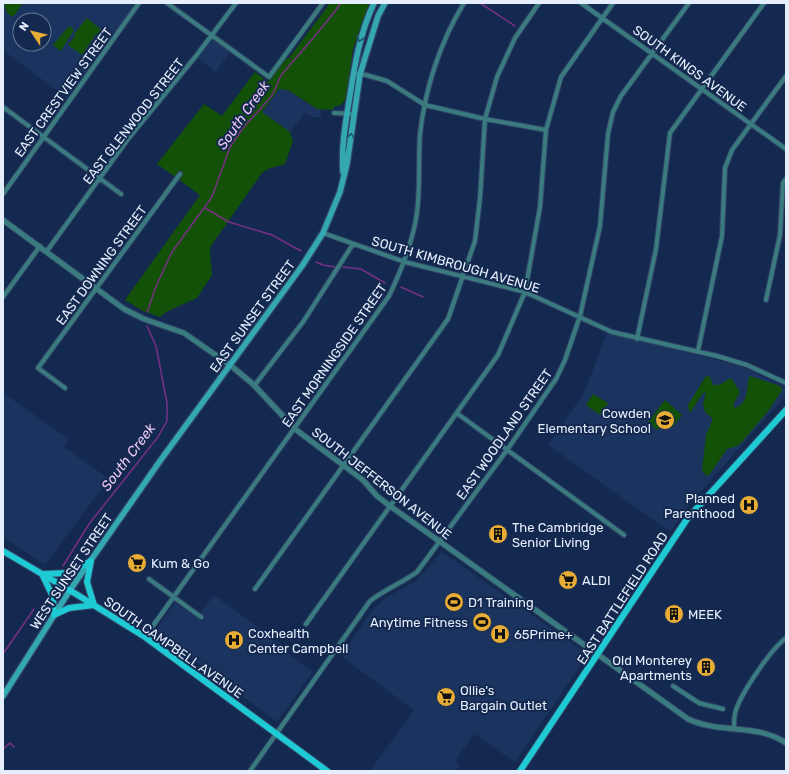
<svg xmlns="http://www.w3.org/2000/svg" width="789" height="774" font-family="Rubik,sans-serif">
	<rect width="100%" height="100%" fill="#14294f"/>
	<path fill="#1b345f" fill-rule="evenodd" d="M3,3H136L67,98L3,50ZM20,20H44V44H20Z
		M212,40L230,52L216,72L198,58Z
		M279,89L288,90L311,106L321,110V117H313L305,113L290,132L262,112Z
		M607,333L741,366L786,388V395L688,506L670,532L548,445L584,393Z
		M3,393L69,439L64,447L109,479L45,565L3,537Z
		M442,552L586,653L587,656L515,762L474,734L455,761L460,765L456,771H370L414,710L341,656L373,609L387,597L416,581Z
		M214,595L288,649L286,652L313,672L277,722L155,631L175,603L197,618Z"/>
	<path fill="#135108" d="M4,3H23L13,17L7,13Z
		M330,3H370L353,49L346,99L341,105L334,107L333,110L317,109L288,90L279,89L262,112L290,132L293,141L285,164L268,169L262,173L211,246L210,251L212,275L197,298L166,312L160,317L143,311L125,300L200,195L157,164L204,104L222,116L255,72L268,82L284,60L289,58Z
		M87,18L104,32L101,37L96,34L82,55L68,45L75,36L74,34Z
		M69,26L74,30L61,51L53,45Z
		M706,376L710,377L713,385H719L731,378L740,392L733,405L735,408C751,401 745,386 750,376L780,386L782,390L769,410L742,442L737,446L727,449L710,474L707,476L702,471L706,435L712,421V418L705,412L703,404L706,392L702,394L691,412L689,411L688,405Z
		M593,394L608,403L600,415L586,405Z
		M665,400L682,415L672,428L663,422L657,430L648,422Z"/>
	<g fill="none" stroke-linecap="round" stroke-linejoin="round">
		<path stroke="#773084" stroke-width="1.5" d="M480,3L515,26
			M205,208L229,222L272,235L301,251
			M316,262L323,265L335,267
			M343,267L361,269L385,283
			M401,287L423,297
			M147,312L157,284L172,252L212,197L230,147L243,128L270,98C276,91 277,80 283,73C303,50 323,28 341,3
			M63,566L89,524L158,437L167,421V403L156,346L147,326
			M3,654L34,609
			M3,749L10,743L14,747"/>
		<g stroke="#314567" stroke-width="6">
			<path id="minor" d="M167,3L269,77L323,3
				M581,3L786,149
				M358,74L366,75L387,81L425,105L485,119L546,130
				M3,107L121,194
				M334,113L355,114
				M3,194L139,3
				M323,233L405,262L525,292L612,332L717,356L747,365L786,383
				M47,251L128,139L196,56L236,3
				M3,297L40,246
				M766,300L780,235L783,183L786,179
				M637,339L656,249L670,133L764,3
				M698,351L722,236L725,168L732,150L786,76
				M254,386L303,322L353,244
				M65,388L38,368L180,174
				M458,414L624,535
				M149,579L201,617
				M255,589L448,319L475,241L480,198L485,119L497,77L515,38L539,3
				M306,624L498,355L525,292L540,207L546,130L561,77L613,3
				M145,637L389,296C401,271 411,247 416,219C421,191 418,163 420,134C425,89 440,42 464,3
				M673,686L699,703L723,709
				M734,728C734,722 734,715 736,710C742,692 771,649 786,638
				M250,771L370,601C385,589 402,583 417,572L507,450L556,379L565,360L580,316L600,226L608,134L613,112L621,96L689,3"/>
		</g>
		<g stroke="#314567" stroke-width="7">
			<path id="tertiary" d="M3,220L124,309L144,319L184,333L230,365L253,384L295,429L363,480L377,496L390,506L688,719C719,734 757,723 786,743"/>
		</g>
		<g stroke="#314567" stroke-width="8">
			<path id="secondary" d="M343,172C341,146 346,120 350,95C355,63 360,33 374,3
				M3,696L70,590L160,461L302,266L323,233L340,192L347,164L360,74L378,16L385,3"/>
		</g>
		<g stroke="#314567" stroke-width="8">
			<path id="primary" d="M3,551L76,594L145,637L327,771
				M91,561L87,582L94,605L69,608L54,615L53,597L42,574L69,573Z
				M520,771L687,519L786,410"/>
		</g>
		<use href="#minor" stroke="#397b7f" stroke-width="4"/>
		<use href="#tertiary" stroke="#397b7f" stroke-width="5"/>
		<use href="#secondary" stroke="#33a8b0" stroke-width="5.5"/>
		<use href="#primary" stroke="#1ecbd5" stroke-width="6"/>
	</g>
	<defs><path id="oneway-chevron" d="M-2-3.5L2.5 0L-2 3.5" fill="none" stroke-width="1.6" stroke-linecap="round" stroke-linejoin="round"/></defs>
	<g stroke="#1f5571">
		<use href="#oneway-chevron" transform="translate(360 39) rotate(107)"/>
		<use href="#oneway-chevron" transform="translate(351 136) rotate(-81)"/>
	</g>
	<defs>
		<g id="school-disc" transform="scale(1)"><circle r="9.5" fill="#e6ac36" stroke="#14294f"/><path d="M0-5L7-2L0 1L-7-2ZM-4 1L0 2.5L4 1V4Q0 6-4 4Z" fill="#111"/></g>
		<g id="hospital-disc" transform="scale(1)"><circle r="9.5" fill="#e6ac36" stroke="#14294f"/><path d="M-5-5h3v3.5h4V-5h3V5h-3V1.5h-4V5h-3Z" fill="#111"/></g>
		<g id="building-disc" transform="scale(1)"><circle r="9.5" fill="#e6ac36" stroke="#14294f"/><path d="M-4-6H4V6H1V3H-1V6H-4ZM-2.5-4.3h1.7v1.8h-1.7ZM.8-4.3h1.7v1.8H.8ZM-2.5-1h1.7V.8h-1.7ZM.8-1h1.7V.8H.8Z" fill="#111"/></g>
		<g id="supermarket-disc" transform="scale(1)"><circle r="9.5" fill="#e6ac36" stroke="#14294f"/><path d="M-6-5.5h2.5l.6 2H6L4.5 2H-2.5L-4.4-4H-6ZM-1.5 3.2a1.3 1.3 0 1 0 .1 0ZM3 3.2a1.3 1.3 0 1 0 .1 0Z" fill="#111"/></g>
		<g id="stadium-disc" transform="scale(1)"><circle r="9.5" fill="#e6ac36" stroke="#14294f"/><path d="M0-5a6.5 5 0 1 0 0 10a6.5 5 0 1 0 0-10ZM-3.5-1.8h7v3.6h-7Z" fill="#111"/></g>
	</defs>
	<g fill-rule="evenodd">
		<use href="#school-disc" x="665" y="420"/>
		<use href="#hospital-disc" x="749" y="505"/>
		<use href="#building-disc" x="498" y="534"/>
		<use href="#supermarket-disc" x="137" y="563"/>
		<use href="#supermarket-disc" x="568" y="580"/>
		<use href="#stadium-disc" x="454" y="602"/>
		<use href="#building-disc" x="674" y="614"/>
		<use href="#stadium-disc" x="482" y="622"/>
		<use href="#hospital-disc" x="500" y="634"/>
		<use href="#hospital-disc" x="234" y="640"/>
		<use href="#building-disc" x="706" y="667"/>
		<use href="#supermarket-disc" x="446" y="697"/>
	</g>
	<g text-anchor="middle" stroke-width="4" stroke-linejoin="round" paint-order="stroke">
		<g font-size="13" fill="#e5eefd" stroke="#14294f">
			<text transform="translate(690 68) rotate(36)" y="5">SOUTH KINGS AVENUE</text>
			<text transform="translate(63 92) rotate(-54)" y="5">EAST CRESTVIEW STREET</text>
			<text transform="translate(133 121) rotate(-52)" y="5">EAST GLENWOOD STREET</text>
			<text transform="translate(456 264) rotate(16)" y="5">SOUTH KIMBROUGH AVENUE</text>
			<text transform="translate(101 265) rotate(-54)" y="5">EAST DOWNING STREET</text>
			<text transform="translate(252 316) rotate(-54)" y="5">EAST SUNSET STREET</text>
			<text transform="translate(334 355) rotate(-55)" y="5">EAST MORNINGSIDE STREET</text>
			<text transform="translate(504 434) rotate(-55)" y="5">EAST WOODLAND STREET</text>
			<text transform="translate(382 483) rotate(38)" y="5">SOUTH JEFFERSON AVENUE</text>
			<text transform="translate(71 571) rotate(-56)" y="5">WEST SUNSET STREET</text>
			<text transform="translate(622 598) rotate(-57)" y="5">EAST BATTLEFIELD ROAD</text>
			<text transform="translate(174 647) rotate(35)" y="5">SOUTH CAMPBELL AVENUE</text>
		</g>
		<g font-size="13" fill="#e5eefd" stroke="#14294f" text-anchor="start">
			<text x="651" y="418" text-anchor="end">Cowden<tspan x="651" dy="15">Elementary School</tspan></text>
			<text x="735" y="503" text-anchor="end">Planned<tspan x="735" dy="15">Parenthood</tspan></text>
			<text x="512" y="532">The Cambridge<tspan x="512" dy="15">Senior Living</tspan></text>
			<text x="151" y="568">Kum &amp; Go</text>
			<text x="582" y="585">ALDI</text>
			<text x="468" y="607">D1 Training</text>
			<text x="688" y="619">MEEK</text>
			<text x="468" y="627" text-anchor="end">Anytime Fitness</text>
			<text x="248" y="638">Coxhealth<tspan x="248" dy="15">Center Campbell</tspan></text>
			<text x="514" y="639">65Prime+</text>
			<text x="692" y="665" text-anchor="end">Old Monterey<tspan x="692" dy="15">Apartments</tspan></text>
			<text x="460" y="695">Ollie's<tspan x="460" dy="15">Bargain Outlet</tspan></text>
		</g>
		<g font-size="14" font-style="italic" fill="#eec9f5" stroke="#14294f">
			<text transform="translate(243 115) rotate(-55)" y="5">South Creek</text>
			<text transform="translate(128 457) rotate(-53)" y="5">South Creek</text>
		</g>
	</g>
	<rect width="789" height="774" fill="none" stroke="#e5eefd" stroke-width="8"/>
	<g transform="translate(32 32) rotate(305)"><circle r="19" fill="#14294f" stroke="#687895"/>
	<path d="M0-3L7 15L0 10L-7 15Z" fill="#e6ac36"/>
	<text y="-6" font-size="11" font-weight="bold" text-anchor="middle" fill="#e5eefd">N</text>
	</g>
</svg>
